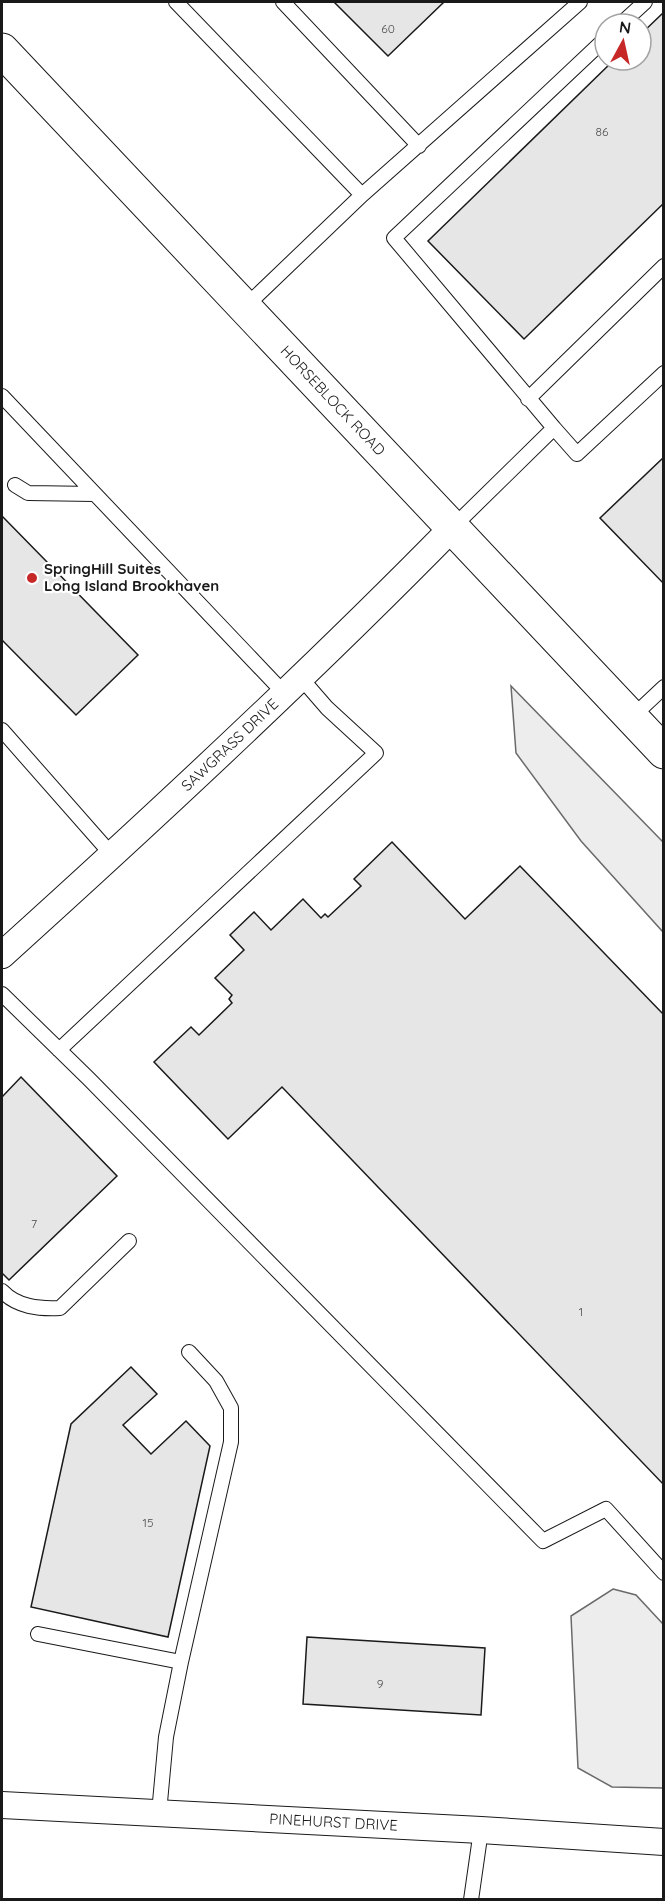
<svg xmlns="http://www.w3.org/2000/svg" width="665" height="1901" font-family="Quicksand,sans-serif">
	<rect width="100%" height="100%" fill="#fff"/>
	<path fill="#ededed" stroke="#6a6a6a" stroke-width="1.5" d="M511,686L663,842V932L581,841L516,753Z
		M613,1589L636,1595L663,1624V1788L612,1787L578,1768L571,1616Z"/>
	<path fill="#e6e6e6" stroke="#1a1a1a" stroke-width="1.5" d="M334,2H444L388,56Z
		M664,12V203L524,339L428,241L614,60H641V34Z
		M664,457V584L600,518Z
		M2,516L138,655L76,715L2,640Z
		M392,842L465,919L520,866L664,1015V1485L282,1087L228,1139L154,1062L191,1027L199,1035L232,1003L229,999L232,995L215,978L244,950L230,935L254,912L271,930L303,899L321,918L325,914L328,917L361,886L354,879Z
		M21,1077L117,1176L9,1280L2,1273V1097Z
		M131,1367L157,1394L123,1425L151,1454L186,1421L210,1446L168,1637L31,1607L71,1424Z
		M307,1637L485,1648L481,1715L303,1704Z"/>
	<g fill="none" stroke-linecap="round" stroke-linejoin="round">
		<g stroke="#1a1a1a" stroke-width="16">
			<path id="service" d="M176,2L362,195L580,2
				M283,2L419,146
				M621,24L645,2
				M245,307L362,195
				M2,396L284,693
				M528,399L664,266
				M554,428L577,454L664,373
				M15,485L28,493L94,494
				M453,527L554,428L394,238L605,39
				M631,718L664,687
				M2,730L112,855
				M2,994L89,1079L543,1541L606,1509L664,1573
				M59,1050L376,753L327,708L301,678
				M2,1291C17,1307 39,1309 60,1308L129,1241
				M38,1634L181,1662
				M159,1813L166,1737L181,1662L231,1442V1408L216,1381L189,1352
				M471,1900L481,1830"/>
		</g>
		<g stroke="#1a1a1a" stroke-width="28">
			<g id="minor">
				<path id="s1" d="M2,955C156,816 308,675 453,527"/>
				<path id="s2" d="M2,1805L481,1830L664,1842"/>
			</g>
		</g>
		<g stroke="#1a1a1a" stroke-width="35">
			<g id="primary">
				<path id="s3" d="M2,50L664,752"/>
			</g>
		</g>
		<use href="#service" stroke="#fff" stroke-width="14"/>
		<use href="#minor" stroke="#fff" stroke-width="26"/>
		<use href="#primary" stroke="#fff" stroke-width="33"/>
	</g>
	<circle fill="#c62828" stroke="#fff" stroke-width="2" cx="32" cy="578" r="6"/>
	<g text-anchor="middle" stroke-width="4.5" stroke-linejoin="round" paint-order="stroke">
		<g font-size="12" fill="#4d4d4d">
			<text x="388" y="33">60</text>
			<text x="602" y="136">86</text>
			<text x="34" y="1228">7</text>
			<text x="581" y="1316">1</text>
			<text x="148" y="1527">15</text>
			<text x="380" y="1688">9</text>
		</g>
		<g font-size="15" fill="#1a1a1a" stroke="#fff">
			<text dy="5" stroke="none"><textPath href="#s3" startOffset="482">HORSEBLOCK ROAD</textPath></text>
			<text dy="5" stroke="none"><textPath href="#s1" startOffset="310">SAWGRASS DRIVE</textPath></text>
			<text dy="5" stroke="none"><textPath href="#s2" startOffset="332">PINEHURST DRIVE</textPath></text>
		</g>
		<g font-size="15" font-weight="bold" fill="#1a1a1a" stroke="#fff" text-anchor="start">
			<text x="44" y="574">SpringHill Suites<tspan x="44" dy="17">Long Island Brookhaven</tspan></text>
		</g>
	</g>
	<rect width="665" height="1901" fill="none" stroke="#1a1a1a" stroke-width="6"/>
	<g transform="translate(623 42) rotate(8)"><circle r="28" fill="#ffffff" stroke="#a3a3a3" stroke-width="1.5"/>
	<path d="M0-4.5L10 22L0 15L-10 22Z" fill="#c62828"/>
	<text y="-9" font-size="16" font-weight="bold" text-anchor="middle" fill="#1a1a1a">N</text>
	</g>
</svg>
